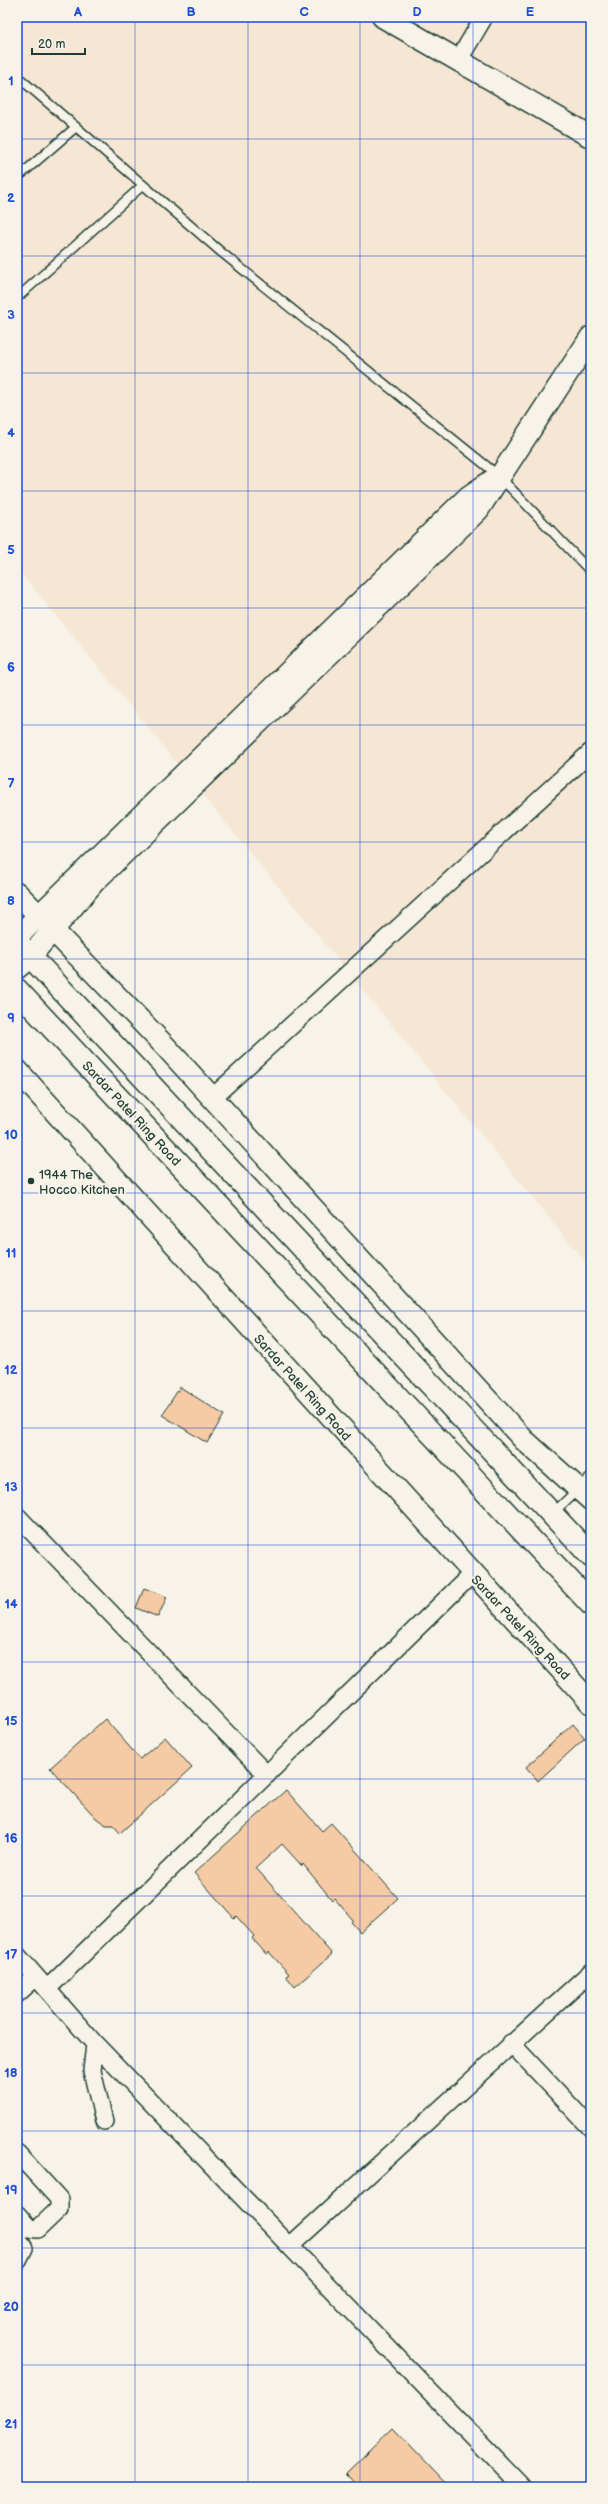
<svg xmlns="http://www.w3.org/2000/svg" width="608" height="2504" font-family="'Balsamiq Sans',sans-serif">
	<rect width="100%" height="100%" fill="#f7f3e8"/>
	<filter id="ink" filterUnits="userSpaceOnUse"><feTurbulence type="fractalNoise" baseFrequency=".025" numOctaves="2"/><feDisplacementMap in="SourceGraphic" scale="8" xChannelSelector="R" yChannelSelector="G"/><feConvolveMatrix kernelMatrix="1 2 1 2 8 2 1 2 1" color-interpolation-filters="sRGB"/></filter>
	<g filter="url(#ink)">
		<path fill="#f6e7d4" d="M17,17H591V1269L17,568Z"/>
		<path fill="#f5caa4" stroke="#1f3d34" d="M180,1387L224,1415L207,1443L162,1415Z
			M144,1588L167,1597L158,1617L136,1608Z
			M105,1719L140,1759L165,1737L192,1768L120,1833L113,1825H106L96,1818L50,1768Z
			M573,1724L585,1738L538,1781L526,1767Z
			M286,1790L322,1831L331,1823L398,1898L360,1932L351,1922L353,1920L334,1898L332,1900L303,1864L302,1866L282,1844L256,1868L332,1954L295,1987L286,1976L289,1974L269,1952L266,1954L252,1938L254,1936L236,1916L234,1918L194,1873Z
			M393,2428L449,2487H359L346,2473Z"/>
		<g fill="none" stroke-linecap="round" stroke-linejoin="round">
			<g stroke="#1f3d34" stroke-width="11">
				<path id="service" d="M17,76L221,252L499,476L591,572
					M17,178L76,127
					M17,298L143,185
					M552,1514L591,1477"/>
			</g>
			<g stroke="#1f3d34" stroke-width="20">
				<path id="minor" d="M458,61L484,17
					M212,1098L591,752
					M17,1516L267,1775
					M17,1955L95,2044L522,2487
					M47,1989L472,1574
					M17,1994L36,1977
					M511,2043L591,2128
					M95,2044L92,2071L104,2121
					M17,2153L59,2199V2209L38,2229L29,2228L17,2214
					M17,2237L24,2248L17,2262
					M290,2246L591,1972"/>
			</g>
			<g stroke="#1f3d34" stroke-width="24">
				<path id="tertiary" d="M383,17L591,137
					M17,893L166,1047L524,1440L591,1500
					M17,937L468,497L493,480
					M17,968L29,958L94,882L478,510L591,337
					M17,1070L591,1703"/>
			</g>
			<g stroke="#1f3d34" stroke-width="25">
				<path id="trunk" d="M17,942L591,1556
					M17,990L591,1604"/>
			</g>
			<use href="#service" stroke="#f7f3e8" stroke-width="8"/>
			<use href="#minor" stroke="#f7f3e8" stroke-width="17"/>
			<use href="#tertiary" stroke="#f7f3e8" stroke-width="21"/>
			<use href="#trunk" stroke="#f7f3e8" stroke-width="22"/>
		</g>
	</g>
	<path fill="none" stroke="#1d4ed8" stroke-width="1" stroke-opacity="0.55" d="M135,17V2487M248,17V2487M360,17V2487M473,17V2487M17,139H591M17,256H591M17,373H591M17,491H591M17,608H591M17,725H591M17,842H591M17,959H591M17,1076H591M17,1193H591M17,1311H591M17,1428H591M17,1545H591M17,1662H591M17,1779H591M17,1896H591M17,2013H591M17,2131H591M17,2248H591M17,2365H591"/>
	<circle fill="#1f3d34" stroke="#f7f3e8" stroke-width="1.5" cx="31" cy="1181" r="4"/>
	<g text-anchor="middle" stroke-width="4" stroke-linejoin="round" paint-order="stroke">
		<g font-size="13" fill="#1f3d34" stroke="#f7f3e8">
			<text transform="translate(132 1113) rotate(47)" y="5">Sardar Patel Ring Road</text>
			<text transform="translate(303 1387) rotate(48)" y="5">Sardar Patel Ring Road</text>
			<text transform="translate(521 1627) rotate(47)" y="5">Sardar Patel Ring Road</text>
		</g>
		<g font-size="13" fill="#1f3d34" stroke="#f7f3e8" text-anchor="start">
			<text x="39" y="1179">1944 The<tspan x="39" dy="15">Hocco Kitchen</tspan></text>
		</g>
	</g>
	<rect width="608" height="2504" fill="none" stroke="#f7f3e8" stroke-width="44"/>
	<path d="M32 48v6h53v-6" fill="none" stroke="#1f3d34" stroke-width="2"/>
	<text x="38" y="48" font-size="12" fill="#1f3d34" stroke="#f7f3e8" stroke-width="3" paint-order="stroke">20 m</text>
	<rect x="22" y="22" width="564" height="2460" fill="none" stroke="#1d4ed8" stroke-width="1.5"/>
	<g font-size="13" text-anchor="middle" font-weight="bold" fill="#1d4ed8">
		<text x="78" y="16">A</text>
		<text x="191" y="16">B</text>
		<text x="304" y="16">C</text>
		<text x="417" y="16">D</text>
		<text x="530" y="16">E</text>
		<text x="11" y="85">1</text>
		<text x="11" y="202">2</text>
		<text x="11" y="319">3</text>
		<text x="11" y="437">4</text>
		<text x="11" y="554">5</text>
		<text x="11" y="671">6</text>
		<text x="11" y="788">7</text>
		<text x="11" y="905">8</text>
		<text x="11" y="1022">9</text>
		<text x="11" y="1139">10</text>
		<text x="11" y="1257">11</text>
		<text x="11" y="1374">12</text>
		<text x="11" y="1491">13</text>
		<text x="11" y="1608">14</text>
		<text x="11" y="1725">15</text>
		<text x="11" y="1842">16</text>
		<text x="11" y="1959">17</text>
		<text x="11" y="2077">18</text>
		<text x="11" y="2194">19</text>
		<text x="11" y="2311">20</text>
		<text x="11" y="2428">21</text>
	</g>
</svg>
